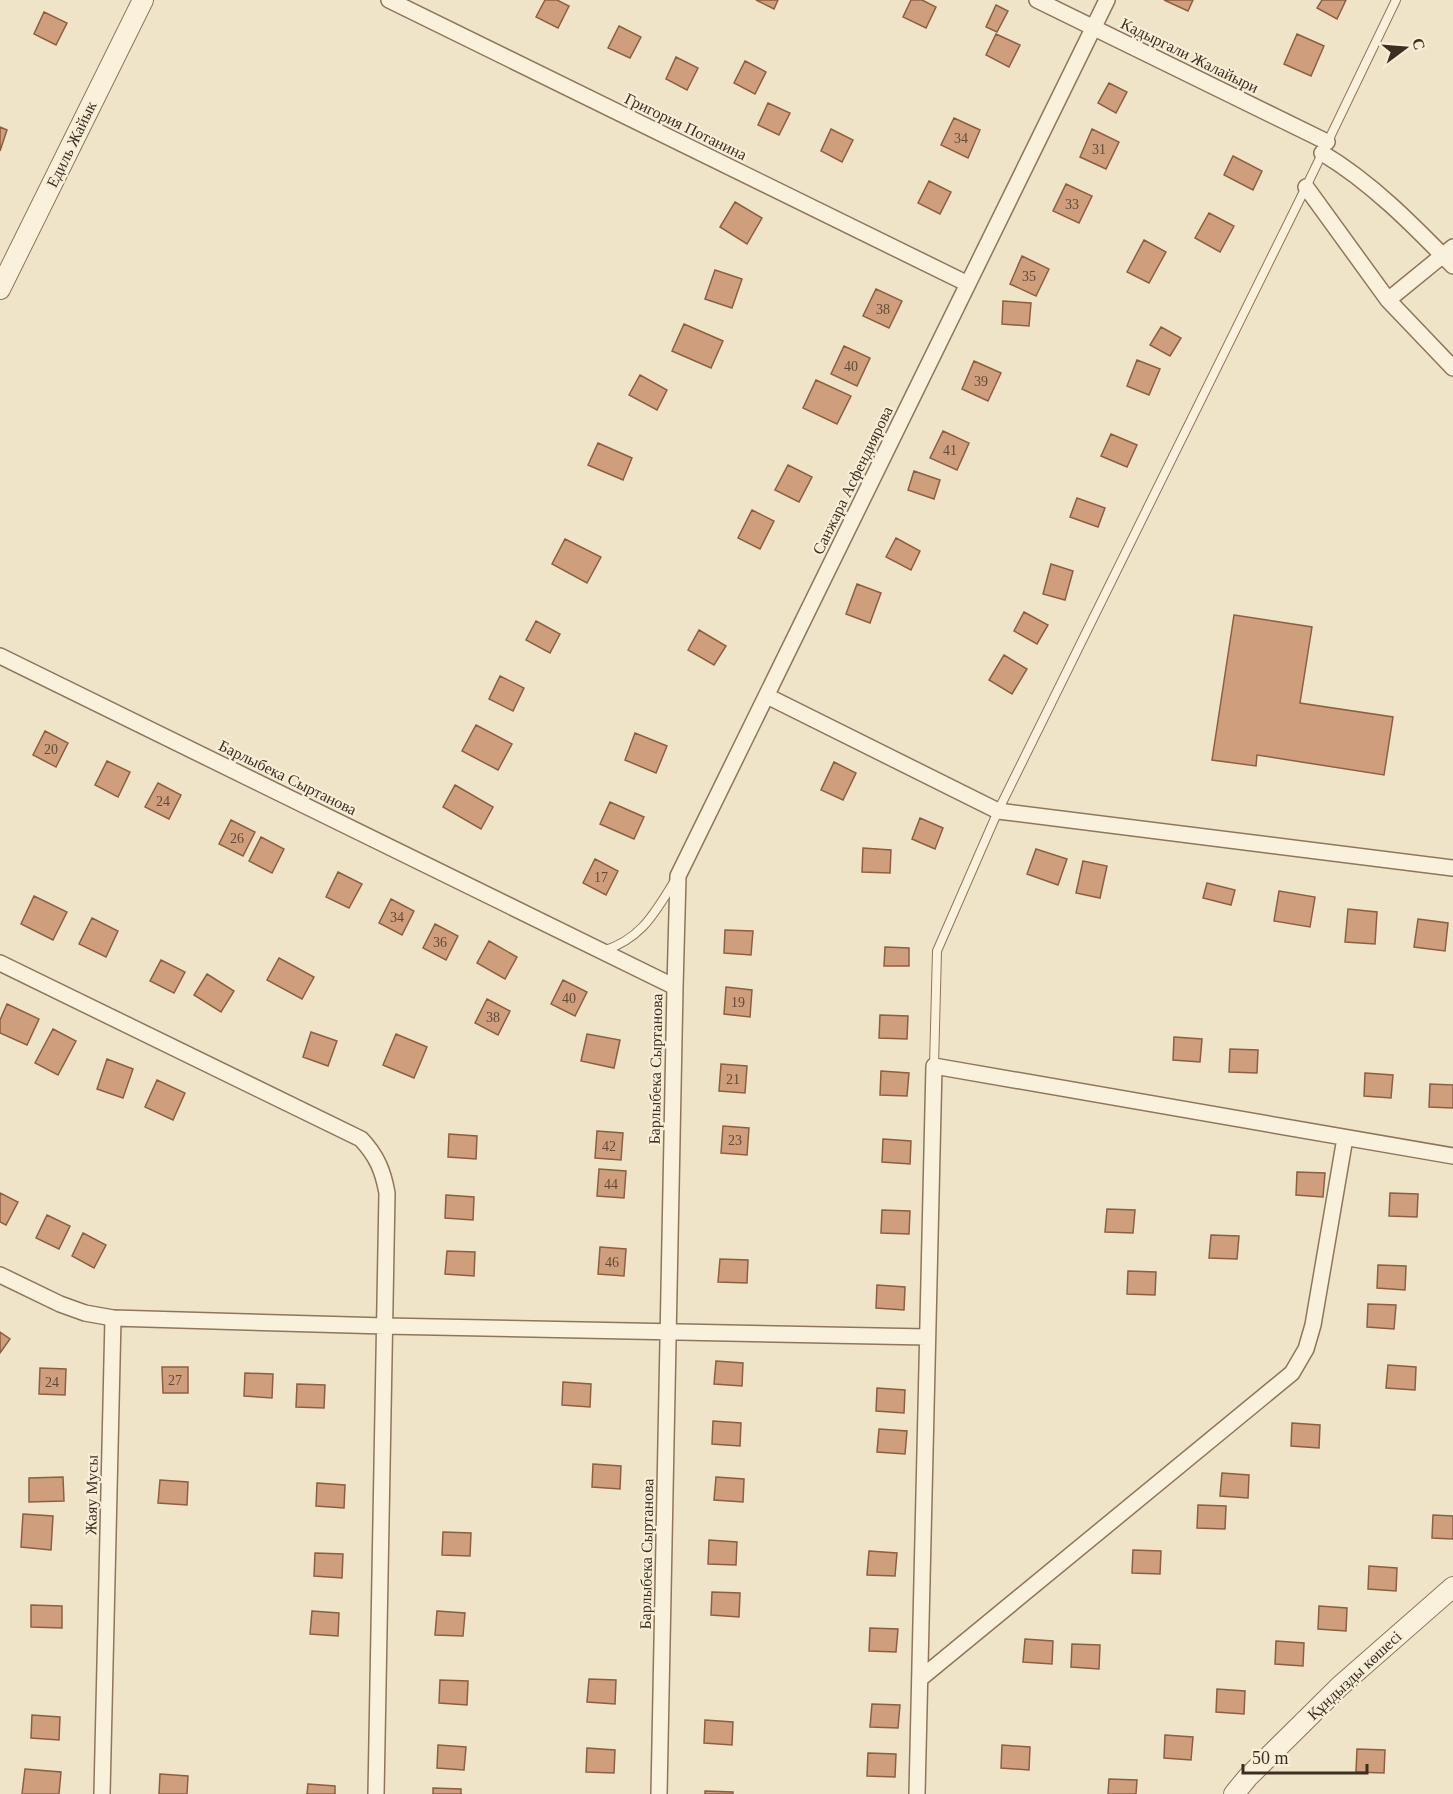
<svg xmlns="http://www.w3.org/2000/svg" width="1453" height="1794" font-family="Georgia,serif">
	<rect width="100%" height="100%" fill="#f0e4c8"/>
	<path fill="#cf9f7d" stroke="#8d5f41" stroke-width="1.5" d="M545,0H557L569,6L558,28L536,17Z
		M756,0H778L774,9Z
		M911,0H922L936,7L926,28L903,17Z
		M1164,0H1193L1188,11Z
		M1322,0H1346L1337,19L1317,8Z
		M996,5L1008,11L997,32L986,27Z
		M44,12L67,23L56,45L34,34Z
		M619,26L641,37L630,58L608,48Z
		M996,34L1020,45L1009,67L986,55Z
		M1297,34L1324,46L1311,76L1284,64Z
		M676,57L698,68L687,90L666,79Z
		M745,61L766,72L755,94L734,83Z
		M1109,83L1127,92L1116,113L1098,103Z
		M768,103L790,113L779,135L758,125Z
		M954,118L980,130L968,158L941,145Z
		M0,127L7,130L0,151Z
		M831,129L853,140L842,162L821,151Z
		M1092,129L1119,142L1106,169L1080,157Z
		M1233,156L1262,171L1253,190L1224,175Z
		M929,181L951,192L940,214L918,203Z
		M1066,184L1092,196L1079,223L1053,211Z
		M735,202L762,218L747,244L720,227Z
		M1209,213L1234,226L1220,252L1195,238Z
		M1144,240L1166,252L1149,283L1127,272Z
		M1022,256L1049,269L1036,296L1010,284Z
		M715,270L742,279L732,308L705,299Z
		M876,289L902,301L889,328L863,316Z
		M1003,301L1031,303L1029,326L1002,324Z
		M684,324L723,341L711,368L672,351Z
		M1161,327L1181,338L1170,356L1150,345Z
		M844,346L870,358L857,386L831,374Z
		M1137,360L1160,369L1149,395L1127,386Z
		M974,361L1001,373L988,401L962,389Z
		M640,375L667,390L657,410L629,395Z
		M816,380L851,396L837,424L803,408Z
		M943,431L969,443L957,470L930,458Z
		M1111,434L1137,445L1127,467L1101,456Z
		M598,443L632,458L623,480L588,465Z
		M788,465L812,477L799,502L775,490Z
		M914,471L940,480L934,499L908,490Z
		M1077,498L1105,508L1098,527L1070,517Z
		M752,510L774,521L760,549L738,538Z
		M896,538L920,551L911,570L886,557Z
		M565,539L601,557L587,583L552,564Z
		M1051,564L1073,571L1065,600L1043,594Z
		M857,584L881,593L870,623L846,614Z
		M1024,612L1048,625L1037,644L1014,631Z
		M1234,615L1312,627L1300,703L1393,717L1384,775L1257,755L1256,766L1212,760Z
		M536,621L560,634L550,653L526,640Z
		M699,630L726,646L714,665L688,650Z
		M1004,655L1027,669L1012,694L989,680Z
		M500,676L524,688L513,711L489,699Z
		M476,725L512,744L498,770L462,751Z
		M45,731L68,743L56,767L33,755Z
		M635,733L667,746L656,773L625,760Z
		M107,761L130,772L118,797L95,785Z
		M834,762L856,773L843,800L821,790Z
		M158,783L181,795L169,819L145,807Z
		M455,785L493,807L481,829L443,807Z
		M610,802L644,817L634,839L600,824Z
		M920,818L943,828L935,849L912,839Z
		M231,820L255,832L243,856L219,844Z
		M261,837L284,849L272,873L249,861Z
		M863,848L891,850L890,873L862,872Z
		M1036,849L1067,859L1058,885L1027,874Z
		M595,859L618,871L606,895L583,883Z
		M1083,861L1107,866L1100,898L1076,893Z
		M338,872L362,884L349,908L326,897Z
		M1207,883L1235,890L1231,905L1203,898Z
		M1279,891L1315,897L1310,927L1274,921Z
		M34,896L67,912L53,940L21,924Z
		M391,899L414,911L402,935L379,923Z
		M1348,909L1377,912L1375,944L1345,942Z
		M92,918L118,931L106,957L79,944Z
		M1418,919L1448,923L1445,951L1414,947Z
		M435,924L458,936L446,960L423,948Z
		M725,930L753,931L751,955L724,953Z
		M489,941L517,957L505,979L477,963Z
		M885,947L909,948V966H884Z
		M279,958L314,977L302,999L267,980Z
		M161,960L185,972L174,993L150,981Z
		M207,974L234,991L221,1012L194,995Z
		M563,980L587,992L575,1016L551,1004Z
		M726,987L752,990L750,1017L724,1014Z
		M487,999L510,1011L498,1035L475,1023Z
		M7,1004L39,1019L27,1045L0,1033V1020Z
		M880,1015L908,1016L907,1039L879,1038Z
		M53,1029L76,1041L58,1075L35,1063Z
		M311,1032L337,1041L328,1066L303,1057Z
		M396,1034L427,1047L414,1078L383,1065Z
		M587,1034L620,1040L614,1068L581,1061Z
		M1174,1037L1202,1039L1200,1062L1173,1060Z
		M1230,1049L1258,1050L1257,1073L1229,1072Z
		M107,1059L133,1069L123,1098L97,1089Z
		M721,1064L747,1066L745,1093L719,1091Z
		M881,1071L909,1073L907,1096L880,1095Z
		M1365,1073L1393,1075L1391,1098L1364,1096Z
		M157,1080L185,1093L173,1120L145,1107Z
		M1430,1084L1453,1085V1108L1429,1107Z
		M723,1126L749,1128L747,1155L721,1153Z
		M597,1131L623,1133L621,1160L595,1158Z
		M449,1134L477,1136L476,1159L448,1157Z
		M883,1139L911,1141L910,1164L882,1162Z
		M599,1169L626,1171L624,1198L597,1196Z
		M1297,1172L1325,1173L1323,1197L1296,1195Z
		M0,1193L18,1202L6,1225L0,1222Z
		M1390,1193L1418,1194L1417,1217L1389,1216Z
		M446,1195L474,1197L473,1220L445,1218Z
		M1107,1209L1135,1210L1133,1233L1105,1232Z
		M882,1210L910,1211L909,1234L881,1233Z
		M47,1215L70,1226L59,1249L36,1238Z
		M83,1233L106,1245L94,1268L72,1256Z
		M1211,1235L1239,1236L1237,1259L1209,1258Z
		M600,1247L626,1249L624,1276L598,1274Z
		M447,1251L475,1252L474,1276L445,1274Z
		M720,1259L748,1260L747,1283L718,1282Z
		M1378,1265L1406,1266L1405,1290L1377,1288Z
		M1128,1271L1156,1272L1155,1295L1127,1294Z
		M877,1285L905,1287L904,1310L876,1308Z
		M1368,1304L1396,1305L1394,1329L1367,1327Z
		M0,1332L10,1339L0,1353Z
		M716,1361L743,1363L742,1386L714,1384Z
		M1388,1365L1416,1367L1415,1390L1386,1388Z
		M162,1367H188V1393H163Z
		M40,1368L66,1369L65,1395L39,1394Z
		M245,1373L273,1374L272,1398L244,1396Z
		M563,1382L591,1384L590,1407L562,1405Z
		M297,1384L325,1385L324,1408L296,1407Z
		M877,1388L905,1390L904,1413L876,1411Z
		M713,1421L741,1423L740,1446L712,1444Z
		M1292,1423L1320,1425L1319,1448L1291,1446Z
		M879,1429L907,1431L905,1454L877,1452Z
		M593,1464L621,1466L620,1489L592,1487Z
		M1222,1473L1249,1475L1248,1498L1220,1496Z
		M63,1477L64,1501L29,1502V1478Z
		M716,1477L744,1479L743,1502L714,1500Z
		M160,1480L188,1482L187,1505L158,1503Z
		M317,1483L345,1485L344,1508L316,1506Z
		M1198,1505L1226,1506L1225,1529L1197,1528Z
		M23,1514L53,1516L51,1550L21,1547Z
		M1433,1515L1453,1516V1539L1432,1538Z
		M443,1532L471,1533L470,1556L442,1555Z
		M709,1540L737,1542L736,1565L708,1564Z
		M1133,1550L1161,1551L1160,1574L1132,1573Z
		M869,1551L897,1553L895,1576L867,1575Z
		M315,1553L343,1554L342,1578L314,1576Z
		M1369,1566L1397,1568L1396,1591L1368,1589Z
		M712,1592L740,1593L739,1617L711,1615Z
		M31,1605L62,1606V1628L31,1627Z
		M1319,1606L1347,1608L1346,1631L1318,1629Z
		M312,1611L339,1613L338,1636L310,1634Z
		M437,1611L465,1613L463,1636L435,1635Z
		M870,1628L898,1629L896,1652L869,1651Z
		M1025,1639L1053,1641L1052,1664L1023,1662Z
		M1276,1641L1304,1643L1303,1666L1275,1664Z
		M1072,1644L1100,1645L1099,1669L1071,1667Z
		M589,1679L616,1680L615,1704L587,1702Z
		M440,1680L468,1681L467,1705L439,1703Z
		M1217,1689L1245,1691L1244,1714L1216,1712Z
		M872,1704L900,1705L898,1728L870,1727Z
		M32,1715L60,1717L59,1740L31,1738Z
		M705,1720L733,1722L732,1745L704,1743Z
		M1165,1735L1193,1737L1191,1760L1164,1758Z
		M438,1745L466,1747L464,1770L437,1768Z
		M1002,1745L1030,1747L1029,1770L1001,1768Z
		M587,1748L615,1750L614,1773L586,1772Z
		M1357,1749L1385,1750L1384,1773L1356,1772Z
		M868,1753L896,1754L895,1777L867,1776Z
		M25,1769L61,1772L59,1794H22Z
		M160,1774L188,1776L187,1794H159Z
		M1109,1779L1137,1780L1136,1794H1108Z
		M308,1784L335,1786V1794H307Z
		M433,1788L461,1789V1794H433Z
		M705,1791L733,1792V1794H705Z"/>
	<g fill="none" stroke-linecap="round" stroke-linejoin="round">
		<g stroke="#8d765c" stroke-width="10">
			<path id="service" d="M603,951C641,939 654,914 674,882
				M934,1066L937,951L998,811L1306,187L1396,0"/>
		</g>
		<g stroke="#8d765c" stroke-width="18">
			<path id="minor" d="M389,0L968,284
				M1037,0L1327,142
				M1322,153C1371,182 1413,225 1453,266
				M1306,187L1388,300L1453,368
				M1388,300L1453,247
				M0,656L675,987L659,1794
				M767,696L998,811L1453,868
				M0,963L361,1139C377,1156 383,1171 387,1193L376,1794
				M675,987L678,876L1107,0
				M0,1275L60,1304L85,1313L113,1318L102,1794
				M113,1318L385,1326L927,1337
				M921,1678L1292,1373L1306,1349L1313,1325L1345,1138
				M917,1794L934,1066L1453,1156"/>
		</g>
		<g stroke="#8d765c" stroke-width="22">
			<path id="tertiary" d="M0,289L143,0
				M1234,1794L1248,1777L1340,1686L1453,1587"/>
		</g>
		<use href="#service" stroke="#faf1dc" stroke-width="8"/>
		<use href="#minor" stroke="#faf1dc" stroke-width="15"/>
		<use href="#tertiary" stroke="#faf1dc" stroke-width="20"/>
	</g>
	<g text-anchor="middle" stroke-width="4.5" stroke-linejoin="round" paint-order="stroke">
		<g font-size="14" fill="#624a37">
			<text x="961" y="143">34</text>
			<text x="1099" y="154">31</text>
			<text x="1072" y="209">33</text>
			<text x="1029" y="281">35</text>
			<text x="883" y="314">38</text>
			<text x="851" y="371">40</text>
			<text x="981" y="386">39</text>
			<text x="950" y="455">41</text>
			<text x="51" y="754">20</text>
			<text x="163" y="806">24</text>
			<text x="237" y="843">26</text>
			<text x="601" y="882">17</text>
			<text x="397" y="922">34</text>
			<text x="440" y="947">36</text>
			<text x="569" y="1003">40</text>
			<text x="738" y="1007">19</text>
			<text x="493" y="1022">38</text>
			<text x="733" y="1084">21</text>
			<text x="735" y="1145">23</text>
			<text x="609" y="1151">42</text>
			<text x="611" y="1189">44</text>
			<text x="612" y="1267">46</text>
			<text x="175" y="1385">27</text>
			<text x="52" y="1387">24</text>
		</g>
		<g font-size="16" fill="#3d2e20" stroke="#f7eed8">
			<text transform="translate(1190 55) rotate(26)" y="6">Кадыргали Жалайыри</text>
			<text transform="translate(686 126) rotate(26)" y="6">Григория Потанина</text>
			<text transform="translate(71 144) rotate(-64)" y="6">Едиль Жайык</text>
			<text transform="translate(852 480) rotate(-64)" y="6">Санжара Асфендиярова</text>
			<text transform="translate(288 777) rotate(26)" y="6">Барлыбека Сыртанова</text>
			<text transform="translate(655 1069) rotate(-89)" y="6">Барлыбека Сыртанова</text>
			<text transform="translate(91 1495) rotate(-89)" y="6">Жаяу Мусы</text>
			<text transform="translate(646 1554) rotate(-89)" y="6">Барлыбека Сыртанова</text>
			<text transform="translate(1354 1675) rotate(-43)" y="6">Құндызды көшесі</text>
		</g>
	</g>
	<g transform="translate(1405 48) rotate(74)" stroke="#f7eed8" stroke-width="4.5" paint-order="stroke">
	<path d="M0-4.5L10 22L0 15L-10 22Z" fill="#3d2e20"/>
	<text y="-9" font-size="16" font-weight="bold" text-anchor="middle" fill="#3d2e20">С</text>
	</g>
	<path d="M1243 1764v9h124v-9" fill="none" stroke="#3d2e20" stroke-width="3"/>
	<text x="1252" y="1764" font-size="18" fill="#3d2e20" stroke="#f7eed8" stroke-width="4.5" paint-order="stroke">50 m</text>
</svg>
